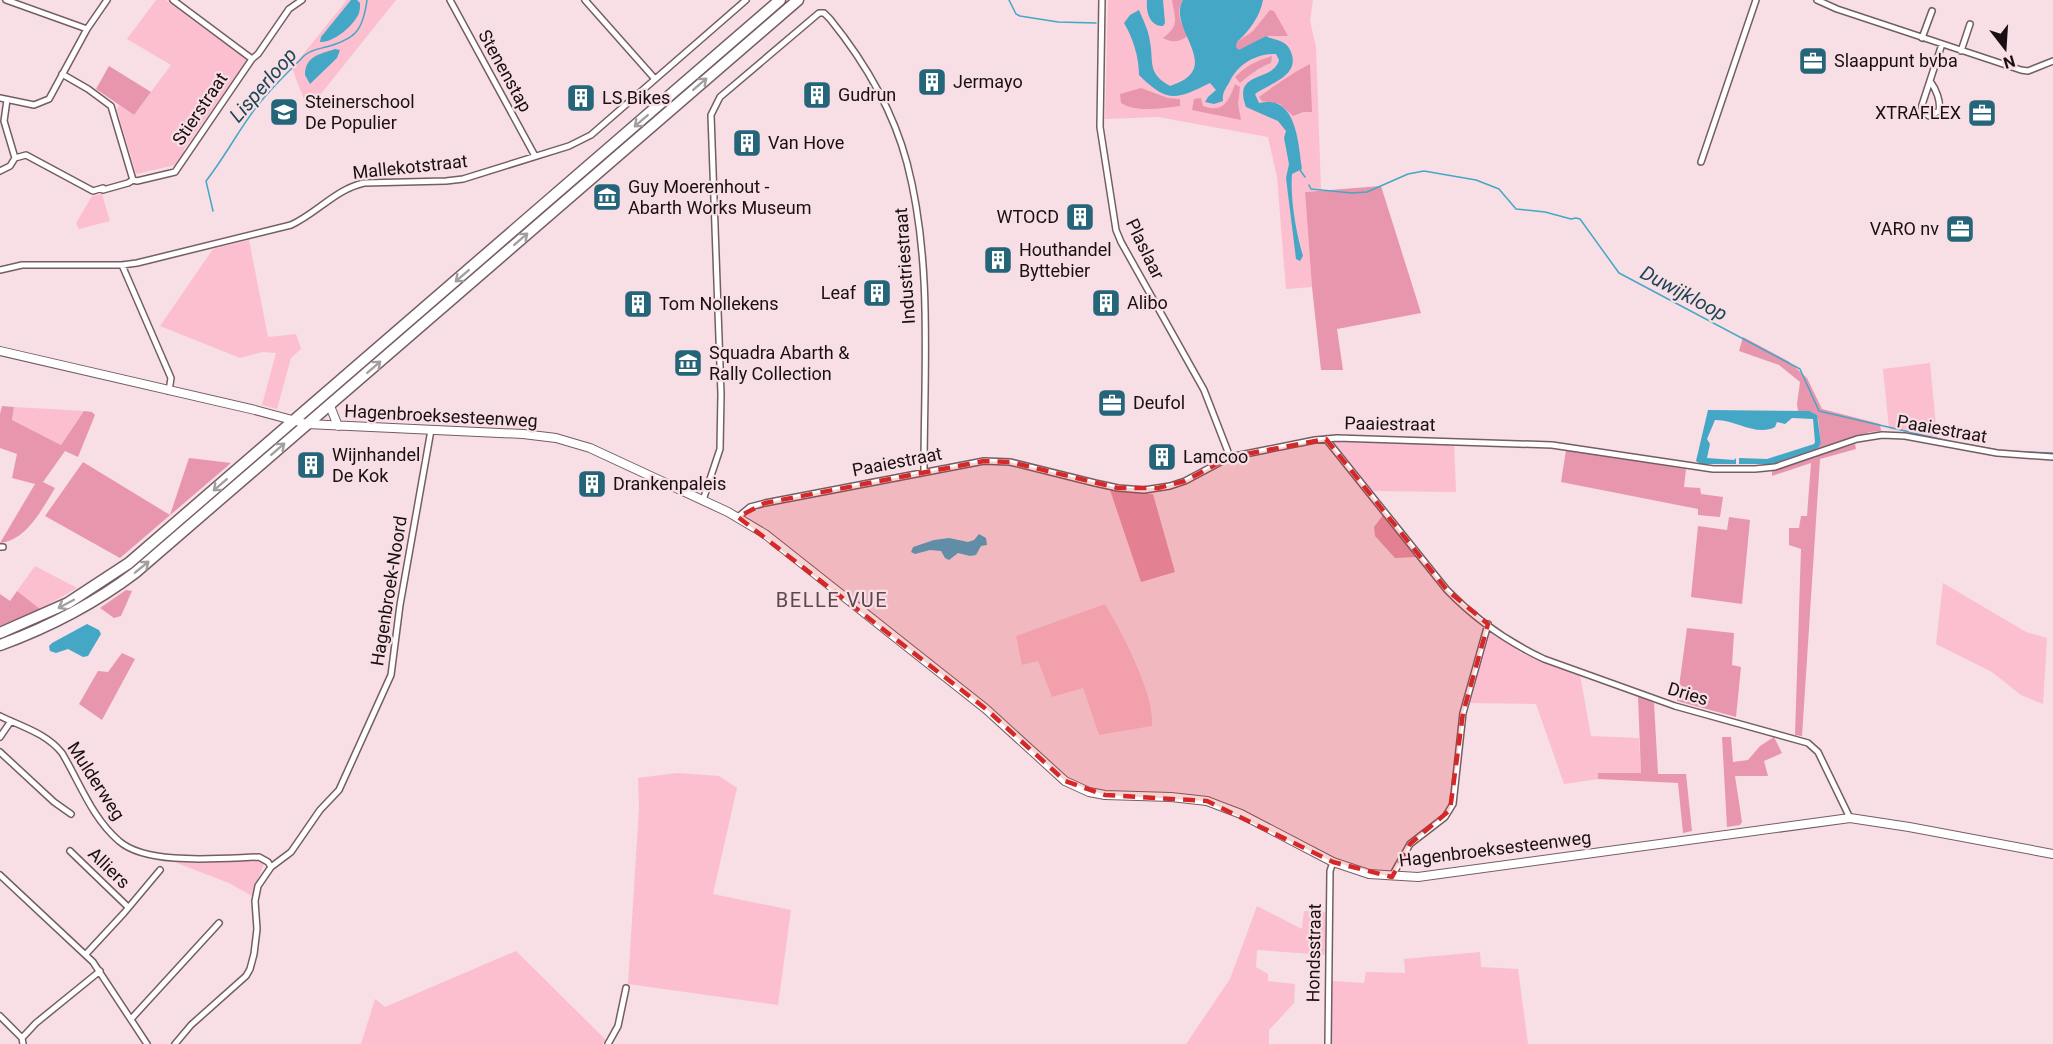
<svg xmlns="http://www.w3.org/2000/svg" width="2053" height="1044" font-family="Roboto,sans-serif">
	<rect width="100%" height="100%" fill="#f8dee5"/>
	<path fill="#fbbfcf" d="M156,0H166L247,60L184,149V154L175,165L136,174L117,110L119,105L134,115L171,65L127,39Z
		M347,0H396L308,110L292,68Z
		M1108,0H1313L1310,21L1316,47L1321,190L1305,192L1312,287L1286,289L1277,177L1268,137L1158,117L1105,119Z
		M102,194L110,221L79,229L76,223L92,196Z
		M249,240L268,337L296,334L301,349L291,358L277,409L262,405L276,353L262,352L240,358L160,326L213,249Z
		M1930,363L1937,437L1889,429L1883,369Z
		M14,407L84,411L61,445L12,420Z
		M1333,442L1454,444L1456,492L1372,491Z
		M35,566L77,588L40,609L17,591Z
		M1943,583L2026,632L2047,638L2043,704L2021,695L1992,672L1936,644Z
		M1105,604C1122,632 1155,695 1152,726L1099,735L1083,688L1052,697L1038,661L1022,665L1016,636Z
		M1490,630L1521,653L1580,675L1591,736L1639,738L1641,773H1598V779L1564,784L1536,704L1468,703Z
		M677,773L719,776L737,788L713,894L791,910L778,1005L628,984L639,808L638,778Z
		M251,858L260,860L264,863L252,896L229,883L169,860Z
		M1257,906L1302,929L1304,911L1325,912L1326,955L1257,950L1256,967L1268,974V981L1295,984L1294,1003L1269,1030V1044H1186L1230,979Z
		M516,951L606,1040L602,1044H361L375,999L385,1007Z
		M1480,952L1481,967L1518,969L1528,1044H1331L1332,981L1364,983L1366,972L1405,973L1404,959Z"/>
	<path fill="#e796ad" d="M1172,0H1183C1175,13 1181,23 1188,35C1182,42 1171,43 1163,38C1180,25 1175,19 1172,0Z
		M1270,10L1274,11L1288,36H1266L1239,51L1236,47L1237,42L1253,31Z
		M1272,56L1271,63C1261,66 1248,76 1240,83L1235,77C1246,66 1256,61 1272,56Z
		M1310,64L1312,112H1303L1293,116L1280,104L1262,101L1259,97C1274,86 1294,72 1310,64Z
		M109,66L151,92L134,115L96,89Z
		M1235,84L1240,87L1238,104L1241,120L1192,110L1194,99L1201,98L1203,106C1224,114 1229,100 1235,84Z
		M1141,88L1168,98L1180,99V106C1162,108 1137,113 1121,103L1120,94Z
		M1381,186L1421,313L1337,329L1343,370H1321L1312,287L1305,192Z
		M1743,337L1788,361L1807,378L1822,409L1880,424L1881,431L1870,432L1776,465L1762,466L1792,457L1821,443L1818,419L1809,412L1798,411L1797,404L1800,382L1779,365L1739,351Z
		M2,406L14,407L12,420L61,445L84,411L92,412L95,415L78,457L65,451L43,482L55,488C42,509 27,540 0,543L35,484L12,478L17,454L0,448V414Z
		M1855,444L1856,449L1820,459L1802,736L1795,735L1801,549L1789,545V528H1799L1801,516H1807L1811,463L1772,476V470Z
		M1566,450L1686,469L1684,487L1700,488L1701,494L1723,497L1720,517L1698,515V509L1561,482Z
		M189,458L231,463L120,558L45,516L83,462L170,515Z
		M1110,490L1153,494L1175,572L1141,582Z
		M1383,515L1416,557L1395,558L1375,536L1374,527Z
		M1729,517L1750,520L1742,604L1691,597L1698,526L1727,530Z
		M126,590L132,591L121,616L114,618L100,608Z
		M17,591L40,609L0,626V594L10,601Z
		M1687,628L1734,633L1732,665L1741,667L1736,717L1677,701Z
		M122,653L135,659L102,720L79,704L98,671L108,672Z
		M1638,696L1654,703L1658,774H1686L1692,831L1683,833L1678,783L1598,779V773H1641Z
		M1722,737H1731L1733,762L1748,760L1760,746L1774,737L1782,753L1764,761L1768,776H1735L1742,822L1740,825L1727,827Z"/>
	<path fill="#45a7c6" d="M351,0H357L360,3C360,7 360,10 359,13C354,26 333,43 320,42L321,37Z
		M1147,0H1163L1165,23L1163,26C1149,26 1146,11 1147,0Z
		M1183,0H1263C1260,17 1249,31 1237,42L1236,47L1239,50L1266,36C1271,39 1279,40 1284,43C1288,45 1291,51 1292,55C1298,77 1268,84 1255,94L1259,103C1297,94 1298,143 1302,169L1292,174C1290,198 1296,233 1303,256L1300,261L1296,259L1286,178L1289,164L1284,138L1286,131L1278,121L1246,107C1232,70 1273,83 1279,60L1276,54C1255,54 1238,64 1229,83C1225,89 1222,94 1223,101L1214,104L1205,102L1208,97L1216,90L1210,83C1176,100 1167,103 1139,75C1139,57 1133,38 1124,23L1130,15L1139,10C1143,20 1149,31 1150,42C1154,63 1147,73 1170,86C1227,68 1166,29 1183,0Z
		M335,49L340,50L337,58L310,84L305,75C305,56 320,54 335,49Z
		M1708,410L1809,411L1817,415L1821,443L1818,448L1772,464H1739V458L1767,459L1814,444L1815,442L1813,419L1792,418L1785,424L1777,422L1775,427C1757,437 1734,419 1715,420L1707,439L1710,444L1707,458L1734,460L1736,458V464H1701L1696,461Z
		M979,534L986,538L987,545L981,546L976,555L970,556L958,553L949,560L945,558L941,551L930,550L915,554L911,552L913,547L934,540L949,538L968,542L974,540Z
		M87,624L99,630L101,634L88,656L83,657L68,649L56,653L50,651L49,646L52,643Z"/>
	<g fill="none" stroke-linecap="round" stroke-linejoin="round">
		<path stroke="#45a7c6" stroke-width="1.5" d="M1009,0L1016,14L1020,16L1058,22L1096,23
			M1300,170L1305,177
			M1309,185L1311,189L1352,193L1367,192L1408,174L1424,171L1476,180L1499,189L1516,209L1545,212L1571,219L1576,218L1580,219L1619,273L1800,369L1819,411L1957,443
			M213,211L206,181C225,157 239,129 258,105C273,86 288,72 305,55C311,50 318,49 326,47C356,39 363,30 367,0
			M1964,444L2003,451L2053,453"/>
		<g stroke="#745e64" stroke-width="8">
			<path id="street" d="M6,0L87,29
				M173,0L252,59
				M450,0L535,156
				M585,0L655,79
				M1102,0L1100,127L1116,230L1121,242L1204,390L1230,457
				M1817,0L1837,9L2021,70L2028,71L2053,61
				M1922,38L1932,11
				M1961,51L1970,24
				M62,74L88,89L111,106L133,180
				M1930,81C1936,89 1941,101 1939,111L1929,116L1923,112L1922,105L1942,44
				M0,98L34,105L49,99L87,29L107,0
				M7,100L4,121L15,158
				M1701,162L1756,0
				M0,171L10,166L15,158L26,155L93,191L103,188
				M133,180L137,181L175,172L252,59L258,54L289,9L302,0
				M103,190L128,183L133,180
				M122,265L171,378L169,391
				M0,270L22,265H122L137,263L291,225C317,213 336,189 364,183L446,181L463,179L569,146L591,135L746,0
				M1326,439L1447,590C1474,618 1508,642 1544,659L1675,706L1808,743L1818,752L1850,818
				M703,500L720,449L721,394L711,115L720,97L819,13H824L830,19C864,61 893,110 907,163C933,262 924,370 924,472
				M738,517L750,507L765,503L984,461L1010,462L1095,483L1118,488L1144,490L1170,486L1185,481L1230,457L1315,440L1337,438L1552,445L1713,469H1755L1775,467L1857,439L1882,435L1905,436L1997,453L2053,457
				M0,547H3
				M0,716C22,727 46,733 62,753C80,783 92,818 119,841C147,866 223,858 259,857L268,862L271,867
				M0,737L11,721
				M0,752L54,802L71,814
				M70,851L128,907
				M0,875L93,962L147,1044
				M1392,876L1410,844L1445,817L1453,804L1463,713L1488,624
				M86,954L124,913L160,870
				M0,1016L22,1038
				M132,1018L219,923
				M23,1044L22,1038L36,1023L100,971
				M175,1044L191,1025L246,976L250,969L254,954L257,929L255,901L258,886L271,867L291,852L320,810L339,790L391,675L400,605L431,430
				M608,1044L618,1026L626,988
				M1328,1044L1330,871L1333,862"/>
		</g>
		<g stroke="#745e64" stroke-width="10">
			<path id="secondary" d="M0,351L255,410L307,424L523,434L556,438L590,448L728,512L765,534L986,709L1065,781L1089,792L1105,795L1171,797L1207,801L1241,814L1333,862L1369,874L1418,877L1850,818L1909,827L2053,854
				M330,406L338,426"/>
		</g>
		<g stroke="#745e64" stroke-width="13">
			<path id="highway" d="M0,633L68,603L129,563L780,0
				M0,645C49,627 94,604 136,572L798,0"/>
		</g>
		<use href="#street" stroke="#fff" stroke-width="5"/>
		<use href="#secondary" stroke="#fff" stroke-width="8"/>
		<use href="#highway" stroke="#fff" stroke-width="10"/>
	</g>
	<defs><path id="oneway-shaft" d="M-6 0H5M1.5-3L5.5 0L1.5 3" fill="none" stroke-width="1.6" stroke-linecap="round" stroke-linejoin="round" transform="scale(1.5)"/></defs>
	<g stroke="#a39fa1">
		<use href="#oneway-shaft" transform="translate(700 84) rotate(-41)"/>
		<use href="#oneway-shaft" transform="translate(641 121) rotate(139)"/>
		<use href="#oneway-shaft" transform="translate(521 239) rotate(-41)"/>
		<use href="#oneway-shaft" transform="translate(462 276) rotate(139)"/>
		<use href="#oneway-shaft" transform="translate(374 367) rotate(-41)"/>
		<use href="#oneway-shaft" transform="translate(278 449) rotate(-41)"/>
		<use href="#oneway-shaft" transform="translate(220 485) rotate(139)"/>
		<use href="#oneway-shaft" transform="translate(142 567) rotate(-39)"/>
		<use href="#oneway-shaft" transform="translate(66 604) rotate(152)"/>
	</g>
	<path fill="#d62828" fill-opacity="0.2" stroke="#d62828" stroke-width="4.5" stroke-dasharray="12 8" stroke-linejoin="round" d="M1326,439L1447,590L1488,624L1463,713L1450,810L1410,844L1392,877L1333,862L1207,801L1105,795L1065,781L986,709L738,517L765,503L984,461L1010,462L1118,488H1158L1185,481L1230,457Z"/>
	<defs>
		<g id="office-square" transform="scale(1.5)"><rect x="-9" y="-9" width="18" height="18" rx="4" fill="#246579" stroke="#f8dee5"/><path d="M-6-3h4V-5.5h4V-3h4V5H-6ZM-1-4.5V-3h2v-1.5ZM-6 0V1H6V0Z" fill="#fff"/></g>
		<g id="building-square" transform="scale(1.5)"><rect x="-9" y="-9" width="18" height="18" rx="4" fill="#246579" stroke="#f8dee5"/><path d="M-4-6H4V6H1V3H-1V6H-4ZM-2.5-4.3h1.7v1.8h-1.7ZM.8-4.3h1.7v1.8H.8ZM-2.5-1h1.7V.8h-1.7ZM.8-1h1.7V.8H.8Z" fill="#fff"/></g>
		<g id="school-square" transform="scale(1.5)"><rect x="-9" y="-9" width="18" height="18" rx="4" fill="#246579" stroke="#f8dee5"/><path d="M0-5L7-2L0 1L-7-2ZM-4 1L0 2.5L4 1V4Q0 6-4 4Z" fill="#fff"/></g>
		<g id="museum-square" transform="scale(1.5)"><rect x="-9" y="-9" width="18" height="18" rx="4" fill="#246579" stroke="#f8dee5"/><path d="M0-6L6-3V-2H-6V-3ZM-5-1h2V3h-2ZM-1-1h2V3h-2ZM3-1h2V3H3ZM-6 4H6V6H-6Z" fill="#fff"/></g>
	</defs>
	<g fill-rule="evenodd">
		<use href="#office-square" x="1813" y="61"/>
		<use href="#building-square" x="932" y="82"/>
		<use href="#building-square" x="817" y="95"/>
		<use href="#building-square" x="581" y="98"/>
		<use href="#school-square" x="284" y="112"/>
		<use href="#office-square" x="1982" y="113"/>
		<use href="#building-square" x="747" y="143"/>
		<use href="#museum-square" x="607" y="197"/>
		<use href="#building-square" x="1080" y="217"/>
		<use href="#office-square" x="1960" y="229"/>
		<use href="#building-square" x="998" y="260"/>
		<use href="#building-square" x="877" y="293"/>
		<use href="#building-square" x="1106" y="303"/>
		<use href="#building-square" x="638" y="304"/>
		<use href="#museum-square" x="688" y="363"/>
		<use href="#office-square" x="1112" y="403"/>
		<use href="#building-square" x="1162" y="457"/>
		<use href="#building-square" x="311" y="465"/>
		<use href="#building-square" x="592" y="484"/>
	</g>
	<g text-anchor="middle" stroke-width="4.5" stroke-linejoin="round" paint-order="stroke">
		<g font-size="18" fill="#191013" stroke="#f8dee5" text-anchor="start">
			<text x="1834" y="67">Slaappunt bvba</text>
			<text x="953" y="88">Jermayo</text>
			<text x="838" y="101">Gudrun</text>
			<text x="602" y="104">LS Bikes</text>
			<text x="305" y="108">Steinerschool<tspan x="305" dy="21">De Populier</tspan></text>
			<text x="1961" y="119" text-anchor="end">XTRAFLEX</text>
			<text x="768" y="149">Van Hove</text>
			<text x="628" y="193">Guy Moerenhout -<tspan x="628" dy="21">Abarth Works Museum</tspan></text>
			<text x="1059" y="223" text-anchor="end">WTOCD</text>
			<text x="1939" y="235" text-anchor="end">VARO nv</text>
			<text x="1019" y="256">Houthandel<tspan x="1019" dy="21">Byttebier</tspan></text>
			<text x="856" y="299" text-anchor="end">Leaf</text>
			<text x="1127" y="309">Alibo</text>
			<text x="659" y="310">Tom Nollekens</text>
			<text x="709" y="359">Squadra Abarth &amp;<tspan x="709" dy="21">Rally Collection</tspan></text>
			<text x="1133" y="409">Deufol</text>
			<text x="332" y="461">Wijnhandel<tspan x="332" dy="21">De Kok</tspan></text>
			<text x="1183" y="463">Lamcoo</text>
			<text x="613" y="490">Drankenpaleis</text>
		</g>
		<g font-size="18" fill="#191013" stroke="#f8dee5">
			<text transform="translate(505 71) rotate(61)" y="6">Stenenstap</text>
			<text transform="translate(200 109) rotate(-56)" y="6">Stierstraat</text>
			<text transform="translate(410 167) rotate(-6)" y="6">Mallekotstraat</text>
			<text transform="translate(1145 249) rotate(64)" y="6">Plaslaar</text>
			<text transform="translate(905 266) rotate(-94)" y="6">Industriestraat</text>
			<text transform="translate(441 416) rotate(3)" y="6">Hagenbroeksesteenweg</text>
			<text transform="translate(1390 424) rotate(1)" y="6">Paaiestraat</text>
			<text transform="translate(1942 429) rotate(10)" y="6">Paaiestraat</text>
			<text transform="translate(897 462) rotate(-11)" y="6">Paaiestraat</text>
			<text transform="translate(389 591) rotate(-81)" y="6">Hagenbroek-Noord</text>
			<text transform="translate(1688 694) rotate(17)" y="6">Dries</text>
			<text transform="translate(96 781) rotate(57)" y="6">Mulderweg</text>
			<text transform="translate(1495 849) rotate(-7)" y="6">Hagenbroeksesteenweg</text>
			<text transform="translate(109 868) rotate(44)" y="6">Alliers</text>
			<text transform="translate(1314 953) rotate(-89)" y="6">Hondsstraat</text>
		</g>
		<g font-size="20" font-style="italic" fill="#1d4755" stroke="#f8dee5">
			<text transform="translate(263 85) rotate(-49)" y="7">Lisperloop</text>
			<text transform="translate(1684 293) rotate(28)" y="7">Duwijkloop</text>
		</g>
		<g font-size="20" letter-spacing="1.5" fill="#5c474c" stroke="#f8dee5">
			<text x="832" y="607">BELLE VUE</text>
		</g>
	</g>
	<g transform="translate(2005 48) rotate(163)" stroke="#f8dee5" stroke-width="4.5" paint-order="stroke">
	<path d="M0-4.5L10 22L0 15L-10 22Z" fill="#191013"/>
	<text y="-9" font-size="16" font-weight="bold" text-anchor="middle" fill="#191013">N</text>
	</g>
</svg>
